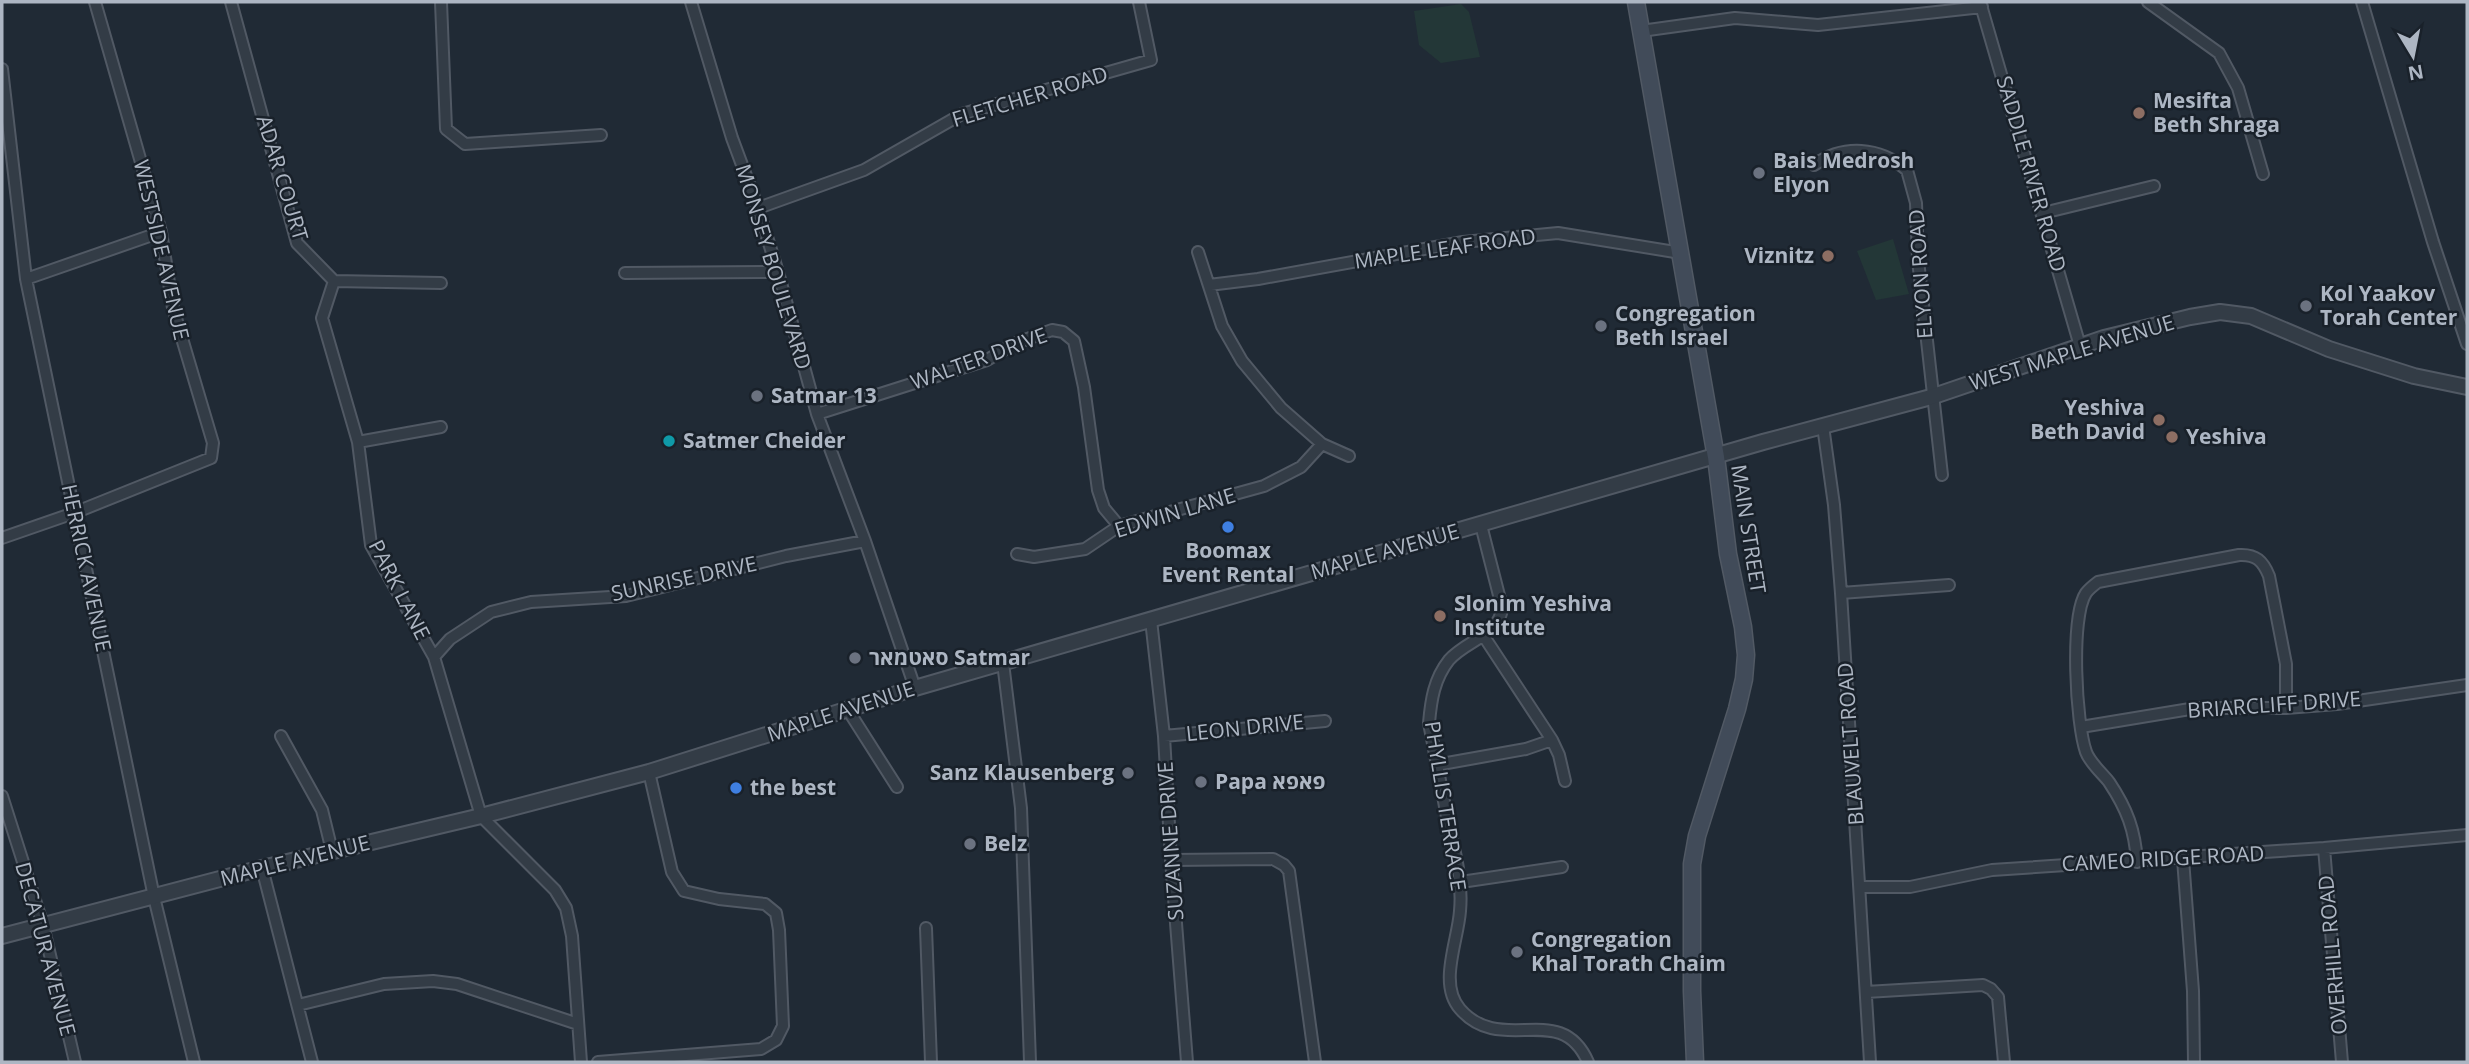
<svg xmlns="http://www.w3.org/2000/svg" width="2469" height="1064" font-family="'Open Sans','Noto Sans Hebrew',sans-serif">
	<rect width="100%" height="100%" fill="#202a35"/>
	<path fill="#233737" d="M1461,4L1469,12L1480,57L1441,63L1419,45L1414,11Z
		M1893,239L1909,294L1876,300L1857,251Z"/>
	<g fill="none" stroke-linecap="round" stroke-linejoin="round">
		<path stroke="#34465c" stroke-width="2.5" d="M1309,1062H1310"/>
		<g stroke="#515964" stroke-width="14">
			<path id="minor" d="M231,2L297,243L334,281L441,283
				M441,2L446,129L465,144L601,135
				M691,2L732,138L758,208L778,272L817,414L865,541L915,688
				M1980,2L2080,346
				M2148,2L2219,53L2238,88L2263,174
				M2362,2L2433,242L2467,344
				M1641,31L1735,18L1818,25L1982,7
				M2,69L26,279L154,897L194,1062
				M1814,165C1844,144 1879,147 1907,170L1916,203L1918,260L1942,475
				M758,208L864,170L962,114L1151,60L1139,2
				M2043,213L2154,186
				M1198,252L1222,326L1242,361L1281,408L1322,444L1349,456
				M625,273L778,272
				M26,279L161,232
				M334,281L322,318L358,442L371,545L434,657L481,816L555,890L566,908L572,936L581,1062
				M1209,285L1258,279L1463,242L1558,233L1681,253
				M817,414L987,360L1014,344L1038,335L1052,330L1063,332L1074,341L1084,387L1098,490L1104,508L1119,526
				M1823,426L1834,505L1841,593L1870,1062
				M358,442L441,427
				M1481,525L1502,607C1501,635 1466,640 1449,660C1434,679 1431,700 1429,723C1435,755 1441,786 1447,817C1454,849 1463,879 1460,911C1458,941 1438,984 1460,1009C1502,1057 1560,999 1588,1062
				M2,538L74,513L211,458L213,443L173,308L161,232L95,2
				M1017,554L1034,557L1085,549L1119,526L1264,486L1301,467L1322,444
				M1841,593L1949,585
				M1151,620L1164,736L1171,860L1187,1062
				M1483,635L1552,740L1559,755L1565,781
				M434,657L450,639L491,612L531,602L626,596L786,556L865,541
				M1003,663L1021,808L1030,1062
				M848,710L897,787
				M2081,727L2196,708H2286L2337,704L2467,685
				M281,736L322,810L332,851
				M1164,736L1325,721
				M1436,765L1526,749L1552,740
				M2,796L43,925L75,1062
				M2324,848L2342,1062
				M2183,859L2193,991L2194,1062
				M1171,860L1273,859L1284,865L1289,871L1315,1062
				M2137,862C2135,830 2127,809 2109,782C2102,773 2090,763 2086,752C2076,724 2070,617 2086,593C2089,589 2094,585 2098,582L2239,555C2256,554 2263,561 2269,576L2286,664V708
				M262,868L312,1062
				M1461,882L1562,867
				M1860,887H1910L1992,870L2324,848L2467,835
				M926,928L931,1062
				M1866,992L1983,985L1991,989L1998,997L2004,1062
				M298,1005L384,984L433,981L457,984L578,1024
				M598,1062L761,1049L776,1040L783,1026L779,930L776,913L765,904L719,899L684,891L672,872L649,772"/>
		</g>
		<g stroke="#515964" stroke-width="18">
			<path id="tertiary" d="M2,936L262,868L481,816L649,772L915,688L1763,442L1931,397L2104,338L2190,317L2220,312L2251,316L2329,349L2414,376L2467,387"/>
		</g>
		<g stroke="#515964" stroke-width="19">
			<path id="secondary" d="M1636,2L1716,457L1728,554L1743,627L1746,655L1744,679L1737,709L1697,836L1692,864V991L1695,1062"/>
		</g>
		<use href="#minor" stroke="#333c46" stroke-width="10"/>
		<use href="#tertiary" stroke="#333c46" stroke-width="14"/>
		<use href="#secondary" stroke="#414b59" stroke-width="16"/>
	</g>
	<g fill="#8d6e63" stroke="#19212a" stroke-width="2.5">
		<circle cx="2139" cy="113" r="7"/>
		<circle cx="1828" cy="256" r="7"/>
		<circle cx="2159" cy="420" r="7"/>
		<circle cx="2172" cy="437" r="7"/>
		<circle cx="1440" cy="616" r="7"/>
	</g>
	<g fill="#6b7280" stroke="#19212a" stroke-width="2.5">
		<circle cx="1759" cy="173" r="7"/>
		<circle cx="2306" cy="306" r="7"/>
		<circle cx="1601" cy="326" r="7"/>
		<circle cx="757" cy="396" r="7"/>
		<circle cx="855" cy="658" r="7"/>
		<circle cx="1128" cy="773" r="7"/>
		<circle cx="1201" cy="782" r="7"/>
		<circle cx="970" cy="844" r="7"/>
		<circle cx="1517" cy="952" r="7"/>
	</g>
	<circle fill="#0f9aa8" stroke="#19212a" stroke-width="2.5" cx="669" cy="441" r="7"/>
	<g fill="#3f7fe0" stroke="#19212a" stroke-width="2.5">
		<circle cx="1228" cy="527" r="7"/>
		<circle cx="736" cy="788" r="7"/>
	</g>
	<g text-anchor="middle" stroke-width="5" stroke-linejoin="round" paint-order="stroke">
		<g font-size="21" fill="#adb6c3" stroke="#19212a">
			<text transform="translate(1030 97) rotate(-17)" y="7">FLETCHER ROAD</text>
			<text transform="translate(2031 174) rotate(74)" y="7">SADDLE RIVER ROAD</text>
			<text transform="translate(282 178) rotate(73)" y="7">ADAR COURT</text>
			<text transform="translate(1445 249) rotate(-8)" y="7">MAPLE LEAF ROAD</text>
			<text transform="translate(161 250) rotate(77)" y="7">WESTSIDE AVENUE</text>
			<text transform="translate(773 267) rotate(73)" y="7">MONSEY BOULEVARD</text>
			<text transform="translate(1921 274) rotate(-94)" y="7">ELYON ROAD</text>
			<text transform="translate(2072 353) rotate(-17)" y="7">WEST MAPLE AVENUE</text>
			<text transform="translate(979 359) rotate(-20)" y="7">WALTER DRIVE</text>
			<text transform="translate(1175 513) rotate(-17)" y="7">EDWIN LANE</text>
			<text transform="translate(1748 529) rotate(81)" y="7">MAIN STREET</text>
			<text transform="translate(1385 552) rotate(-16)" y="7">MAPLE AVENUE</text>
			<text transform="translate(86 568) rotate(78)" y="7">HERRICK AVENUE</text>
			<text transform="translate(684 579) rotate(-12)" y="7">SUNRISE DRIVE</text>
			<text transform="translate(399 590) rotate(63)" y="7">PARK LANE</text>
			<text transform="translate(2274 705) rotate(-4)" y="7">BRIARCLIFF DRIVE</text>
			<text transform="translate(841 712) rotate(-18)" y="7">MAPLE AVENUE</text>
			<text transform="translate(1245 728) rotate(-6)" y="7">LEON DRIVE</text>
			<text transform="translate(1851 744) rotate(-94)" y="7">BLAUVELT ROAD</text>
			<text transform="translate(1445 806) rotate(81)" y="7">PHYLLIS TERRACE</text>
			<text transform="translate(1171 841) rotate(-94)" y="7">SUZANNE DRIVE</text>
			<text transform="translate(2163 859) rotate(-3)" y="7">CAMEO RIDGE ROAD</text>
			<text transform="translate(295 861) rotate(-14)" y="7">MAPLE AVENUE</text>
			<text transform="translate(45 949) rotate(75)" y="7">DECATUR AVENUE</text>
			<text transform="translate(2333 955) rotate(-95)" y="7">OVERHILL ROAD</text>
		</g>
		<g font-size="21" font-weight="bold" fill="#adb6c3" stroke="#19212a" text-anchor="start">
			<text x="2153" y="108">Mesifta<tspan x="2153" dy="24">Beth Shraga</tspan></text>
			<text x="1773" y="168">Bais Medrosh<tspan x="1773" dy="24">Elyon</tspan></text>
			<text x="1814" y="263" text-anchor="end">Viznitz</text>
			<text x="2320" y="301">Kol Yaakov<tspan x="2320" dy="24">Torah Center</tspan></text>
			<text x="1615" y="321">Congregation<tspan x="1615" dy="24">Beth Israel</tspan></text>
			<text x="771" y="403">Satmar 13</text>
			<text x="2145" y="415" text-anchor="end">Yeshiva<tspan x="2145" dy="24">Beth David</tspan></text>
			<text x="2186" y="444">Yeshiva</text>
			<text x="683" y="448">Satmer Cheider</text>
			<text x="1228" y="558" text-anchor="middle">Boomax<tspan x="1228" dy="24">Event Rental</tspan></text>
			<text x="1454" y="611">Slonim Yeshiva<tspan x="1454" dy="24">Institute</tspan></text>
			<text x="869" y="665">סאטמאר Satmar</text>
			<text x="1114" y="780" text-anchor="end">Sanz Klausenberg</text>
			<text x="1215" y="789">Papa פאפא</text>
			<text x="750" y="795">the best</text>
			<text x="984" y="851">Belz</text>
			<text x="1531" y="947">Congregation<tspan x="1531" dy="24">Khal Torath Chaim</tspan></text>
		</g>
	</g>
	<rect width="2469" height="1064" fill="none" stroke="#adb6c3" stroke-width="7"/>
	<g transform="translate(2413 56) rotate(170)" stroke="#19212a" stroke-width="5" paint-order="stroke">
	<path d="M0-5L12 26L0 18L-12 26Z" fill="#adb6c3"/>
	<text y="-10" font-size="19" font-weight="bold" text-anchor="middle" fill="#adb6c3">N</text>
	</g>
</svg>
